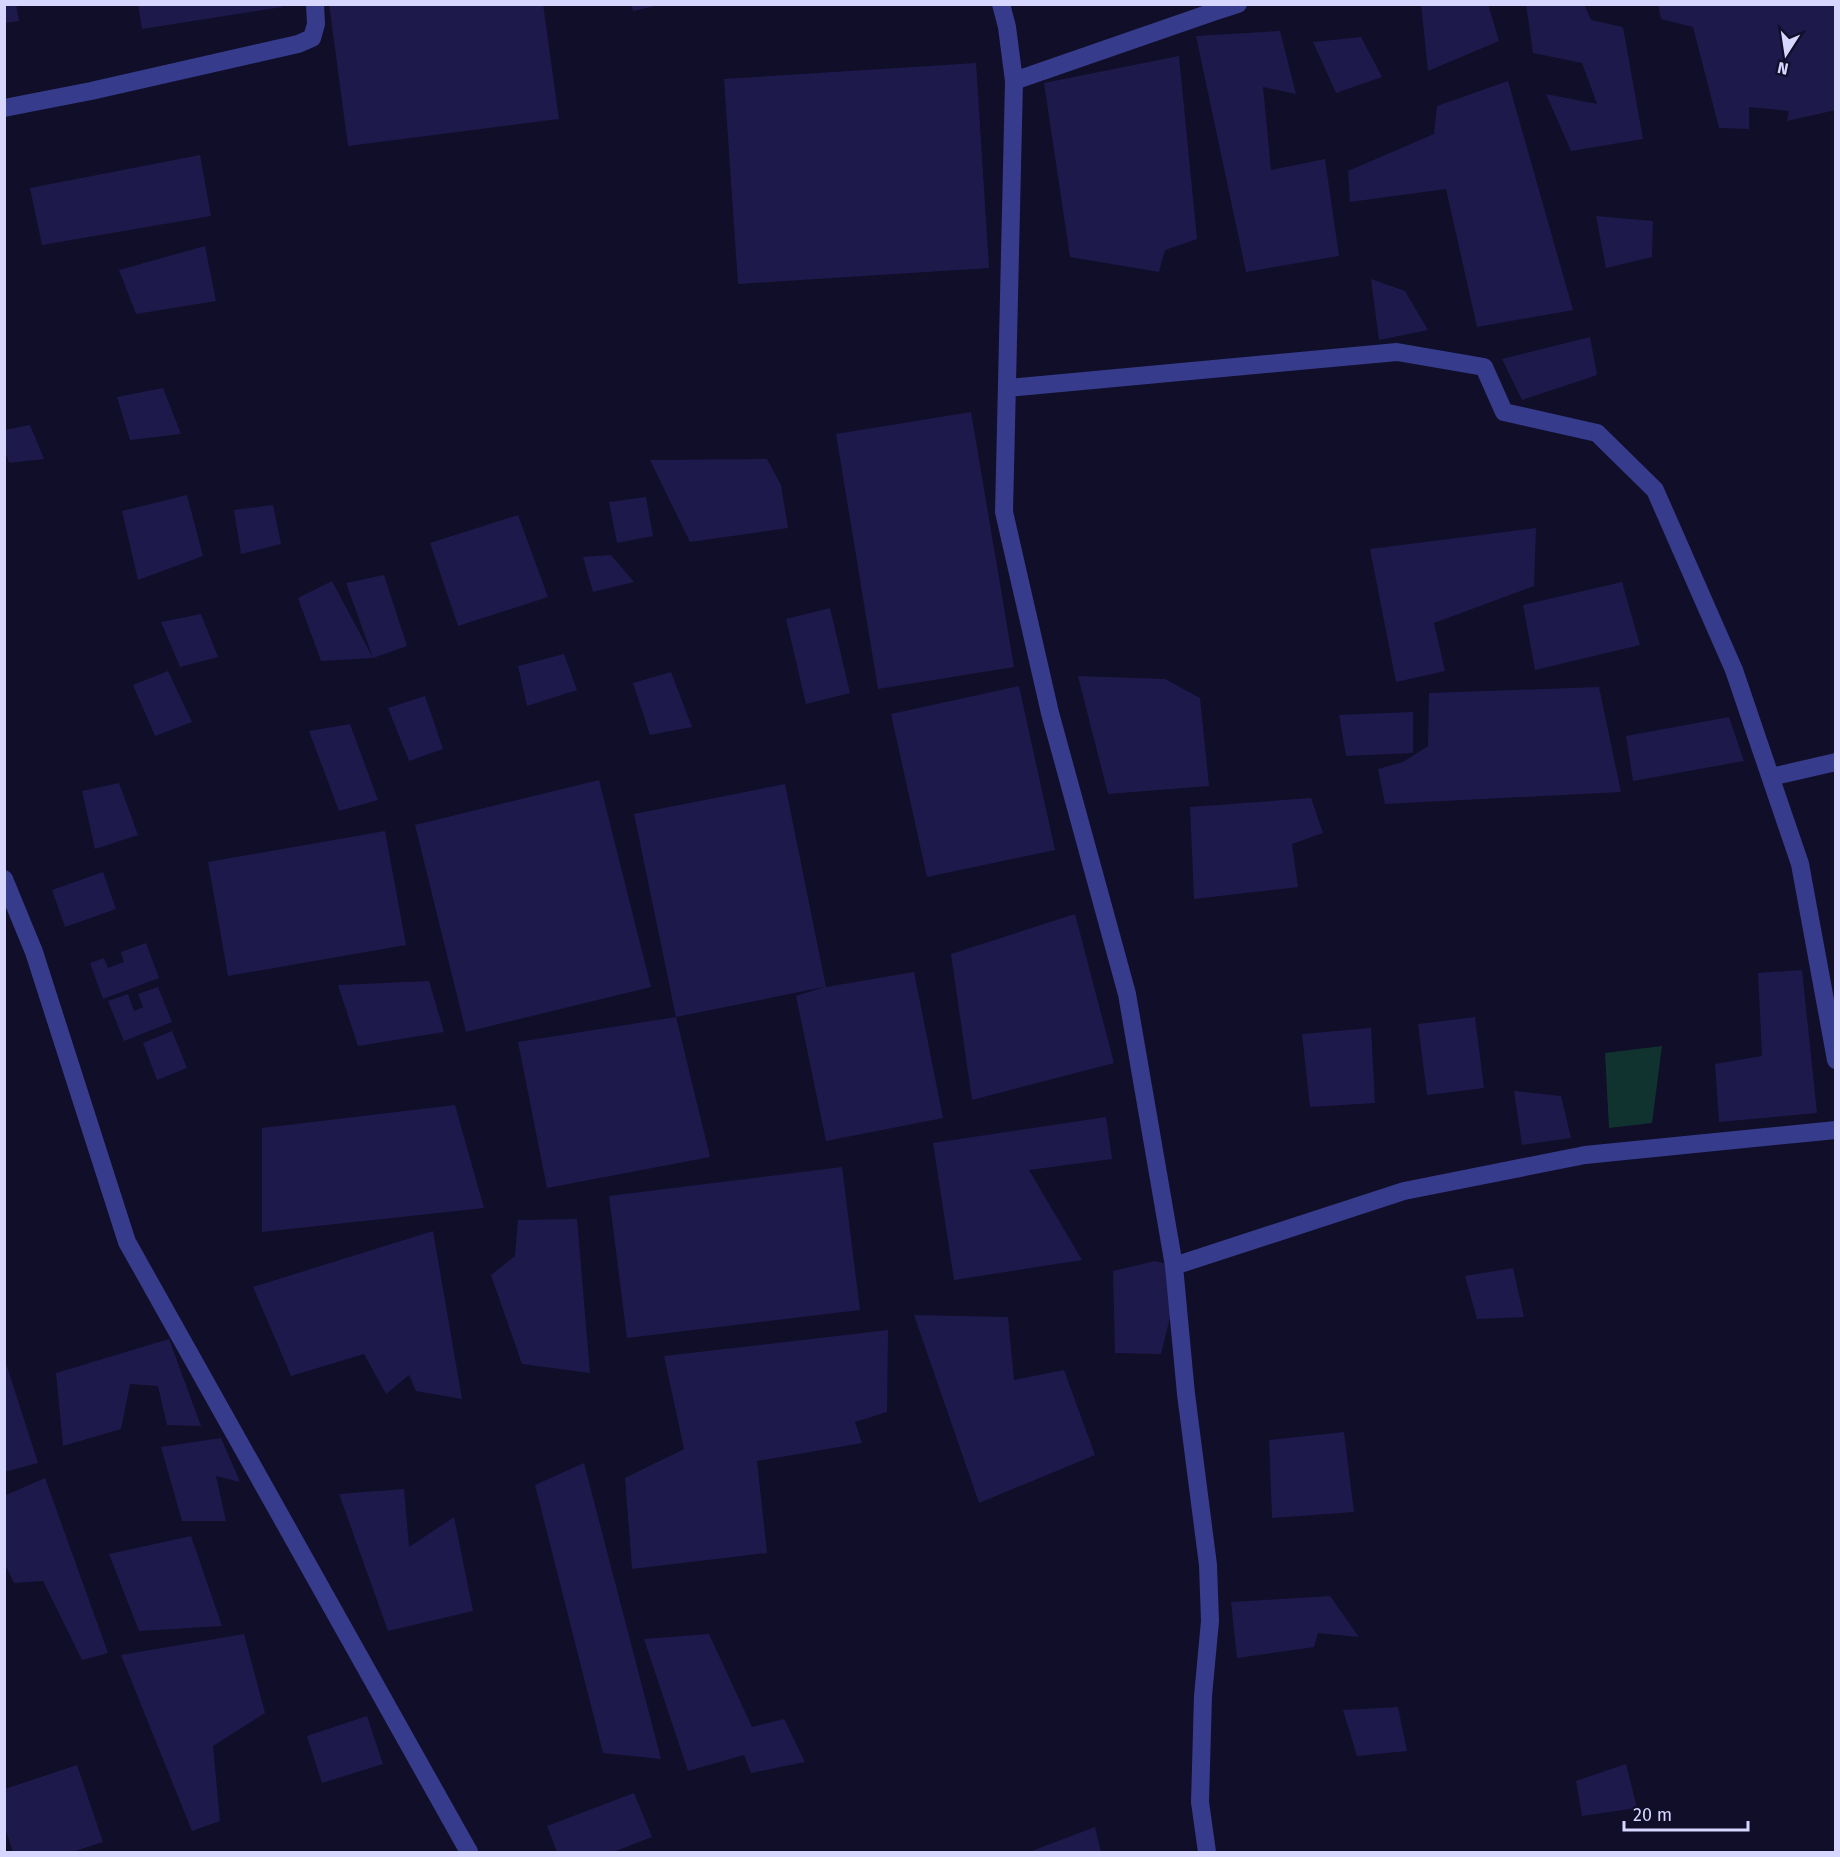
<svg xmlns="http://www.w3.org/2000/svg" width="1840" height="1857" font-family="'Fira Sans',sans-serif">
	<rect width="100%" height="100%" fill="#100e29"/>
	<path fill="#11332f" d="M1662,1046L1652,1123L1609,1128L1605,1053Z"/>
	<path fill="#1e194b" d="M4,4H16L19,21L4,23Z
		M138,4H282V7L142,29Z
		M329,4H543L559,119L348,146Z
		M631,4H659V5L633,11Z
		M1421,4H1488L1499,41L1428,71Z
		M1526,4H1584L1591,20L1623,27L1643,139L1571,151L1546,94L1597,104L1582,63L1533,53Z
		M1658,4H1836V110L1787,121L1789,111L1749,107V129L1719,128L1693,27L1661,19Z
		M1280,31L1296,94L1263,87L1271,170L1325,159L1339,256L1246,272L1196,36Z
		M1361,37L1382,77L1336,93L1313,42Z
		M1179,56L1197,239L1165,250L1159,272L1070,257L1044,83Z
		M976,63L989,268L738,284L724,79Z
		M1508,81L1573,310L1477,327L1446,189L1350,202L1348,171L1434,134L1437,106Z
		M200,155L211,216L42,245L30,188Z
		M1596,216L1653,221L1652,257L1606,268Z
		M205,246L216,301L136,314L119,270Z
		M1371,279L1405,291L1428,330L1379,340Z
		M1590,337L1597,375L1522,400L1502,359Z
		M163,388L181,434L130,440L117,397Z
		M971,412L1014,667L878,689L836,434Z
		M30,425L44,459L9,463L4,448V430Z
		M767,459L781,485L788,528L690,542L650,460Z
		M187,495L203,556L138,580L122,511Z
		M646,497L653,536L617,543L609,502Z
		M273,505L281,544L241,554L234,510Z
		M518,515L548,597L458,626L430,543Z
		M1536,528L1534,586L1434,623L1445,671L1396,682L1370,549Z
		M611,555L634,582L593,592L583,557Z
		M384,575L407,646L373,658L346,583Z
		M332,581L373,658L321,661L298,598Z
		M1622,582L1640,645L1535,670L1523,605Z
		M830,608L850,693L806,704L786,619Z
		M201,614L218,657L180,667L161,622Z
		M564,654L577,690L527,706L518,666Z
		M168,671L192,722L155,736L133,685Z
		M671,672L692,727L650,735L633,683Z
		M1078,676L1165,679L1200,698L1209,786L1108,794Z
		M1019,686L1055,850L927,877L891,714Z
		M1599,687L1621,792L1385,804L1378,769L1403,762L1428,746L1429,693Z
		M425,696L443,749L409,761L388,708Z
		M1413,712V753L1346,756L1339,715Z
		M1729,717L1744,761L1633,781L1626,736Z
		M350,724L378,800L339,811L309,731Z
		M599,780L651,987L466,1032L415,825Z
		M119,783L138,835L95,849L82,791Z
		M785,784L826,987L914,972L943,1118L826,1141L796,996L824,987L676,1017L710,1157L547,1188L518,1042L676,1017L634,814Z
		M1311,798L1323,833L1292,844L1298,887L1194,899L1190,807Z
		M385,831L406,945L228,976L208,862Z
		M103,872L116,909L65,927L52,890Z
		M1075,914L1114,1063L972,1100L951,954Z
		M146,943L159,978L103,999L90,963L104,958L108,968L124,962L121,952Z
		M1802,970L1817,1113L1719,1122L1715,1064L1762,1056L1758,973Z
		M429,981L444,1032L358,1046L338,985Z
		M158,987L172,1022L124,1041L108,1001L128,994L134,1011L143,1007L138,994Z
		M1475,1017L1484,1088L1427,1095L1418,1024Z
		M1371,1028L1375,1103L1310,1107L1302,1034Z
		M172,1031L187,1068L157,1080L143,1043Z
		M1514,1091L1561,1096L1571,1138L1522,1145Z
		M455,1105L484,1208L262,1232V1128Z
		M1106,1117L1112,1159L1029,1170L1082,1260L954,1280L933,1143Z
		M842,1167L860,1310L627,1338L609,1196Z
		M577,1219L590,1373L522,1364L491,1275L515,1256L518,1220Z
		M433,1231L462,1399L416,1391L409,1375L386,1394L364,1354L291,1376L253,1287Z
		M1155,1261L1174,1266L1176,1293L1161,1354L1115,1353L1113,1271Z
		M1513,1268L1524,1317L1477,1319L1465,1276Z
		M914,1315L1008,1317L1014,1380L1064,1370L1095,1455L979,1503Z
		M888,1330L887,1412L855,1422L862,1443L757,1461L767,1553L632,1569L625,1478L684,1449L664,1356Z
		M169,1339L201,1426L167,1425L158,1386L130,1384L121,1429L63,1446L56,1373Z
		M4,1357L38,1463L4,1472Z
		M1344,1432L1354,1512L1272,1518L1269,1440Z
		M221,1438L240,1482L216,1476L226,1521H182L161,1447Z
		M584,1463L661,1759L603,1753L535,1485Z
		M45,1478L108,1653L82,1660L43,1581L14,1583L4,1562V1496Z
		M404,1489L409,1547L454,1517L473,1611L388,1631L339,1494Z
		M191,1536L222,1626L139,1631L109,1554Z
		M1330,1596L1359,1637L1318,1633L1314,1647L1237,1658L1231,1602Z
		M244,1634L265,1713L213,1746L220,1821L192,1831L121,1655Z
		M709,1634L752,1727L784,1719L805,1762L751,1773L744,1755L688,1771L644,1639Z
		M1398,1707L1407,1751L1357,1756L1343,1710Z
		M367,1716L383,1764L322,1783L307,1736Z
		M1626,1764L1637,1808L1582,1816L1576,1781Z
		M77,1765L103,1842L72,1852H13L5,1828V1789Z
		M634,1793L652,1837L613,1852H557L547,1826Z
		M1095,1827L1101,1852H1029Z"/>
	<g fill="none" stroke-linecap="round" stroke-linejoin="round">
		<path stroke="#363b8b" stroke-width="18" d="M1001,4L1007,27L1014,81L1004,512L1050,713L1127,994L1174,1266L1186,1394L1208,1565L1210,1621L1203,1696L1200,1802L1207,1852
			M1014,81L1213,12L1238,4
			M4,108L91,91L298,44L312,38L316,24L315,4
			M1008,388L1397,352L1484,367L1504,412L1597,433L1655,490L1734,670L1800,864L1836,1060
			M1771,777L1836,762
			M4,879L34,952L127,1242L469,1852
			M1174,1266L1404,1191L1585,1155L1836,1130"/>
	</g>
	<rect width="1840" height="1857" fill="none" stroke="#d7d6ff" stroke-width="12"/>
	<g transform="translate(1786 54) rotate(192)" stroke="#100e29" stroke-width="4.5" paint-order="stroke">
	<path d="M0-4.5L10 22L0 15L-10 22Z" fill="#d7d6ff"/>
	<text y="-9" font-size="16" font-weight="bold" text-anchor="middle" fill="#d7d6ff">N</text>
	</g>
	<path d="M1624 1821v9h124v-9" fill="none" stroke="#d7d6ff" stroke-width="3"/>
	<text x="1633" y="1821" font-size="18" fill="#d7d6ff" stroke="#100e29" stroke-width="4.5" paint-order="stroke">20 m</text>
</svg>
